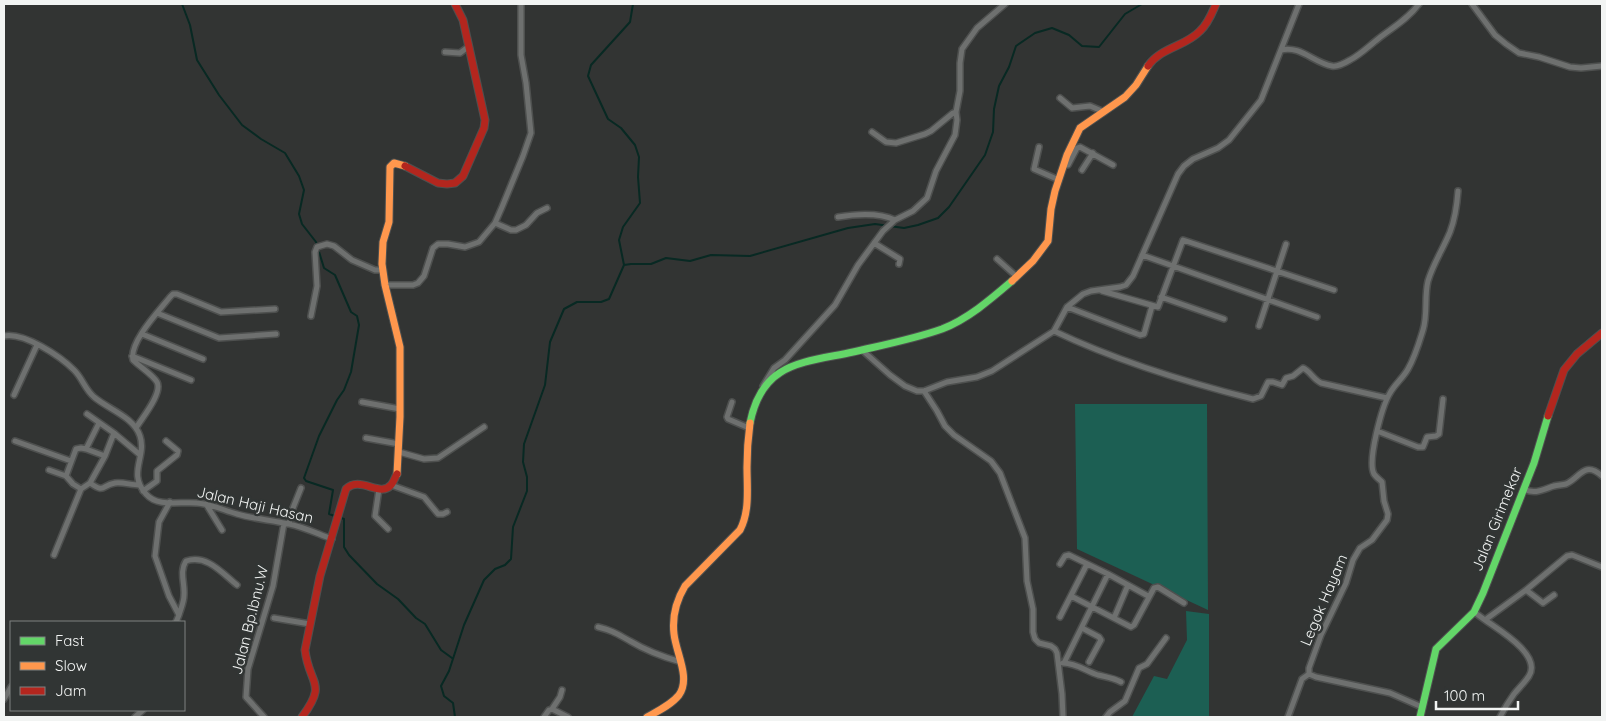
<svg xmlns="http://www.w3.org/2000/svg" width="1606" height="721" font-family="Quicksand,sans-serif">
	<rect width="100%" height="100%" fill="#323433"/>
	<path fill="#1c5f53" d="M1075,404H1207L1208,610L1077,549Z
		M1186,611L1209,614V717H1132L1154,676L1167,679L1187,640Z"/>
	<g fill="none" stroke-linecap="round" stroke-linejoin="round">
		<path stroke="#082923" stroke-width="2" d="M182,4L190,25L197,60L219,95L242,125L261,139L285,153L299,176L304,190L299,214L302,224L316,242L324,268L335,275L351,312L357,316L359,325L351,372L344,390L337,400L319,436L304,478L306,481L333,490L329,514L344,519V547L349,555L377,584L398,599L416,618L425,624L441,650L452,658
			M624,265L631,264H651L666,258L690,261L711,255L750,256L848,228L875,224L904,228L918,225L938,218L949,207L985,155L993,132L994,109L999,86L1009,67L1016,46L1035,33L1052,28L1069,35L1082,46L1099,47L1125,14L1142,4
			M455,717L453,703L444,696L441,686L449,671L464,625L484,580L495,569L505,565L511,559L513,527L527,491V477L523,462L524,444L545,385L550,342L564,309L577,302H601L609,299L624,265L619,240L623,227L640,203L638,177L639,157L635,145L621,128L608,119L588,76L591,65L630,22L633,4"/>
		<g stroke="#4e504f" stroke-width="8">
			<path id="street" d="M1472,4L1495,35L1506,44L1519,53L1539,57L1570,67L1581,68L1602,66
				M1281,50C1300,45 1314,63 1332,66C1338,67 1345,63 1350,60C1360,55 1369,46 1378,39C1392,28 1408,19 1419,4
				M445,52L460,53L468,47
				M1060,98L1072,108L1090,106L1104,112
				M872,132L886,142L896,143L925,134L931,131L953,113L956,112
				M1039,147L1034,169L1059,180
				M1064,165H1068L1077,148L1080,147L1113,165
				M1082,170L1093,153
				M838,217C856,214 878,212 895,220
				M495,223L511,230H516L526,225L537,213L547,208
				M874,243L900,259L899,264
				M1142,255L1317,317
				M997,259L1016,276
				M385,285H413L418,283L424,276L433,248L438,244H448L465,247L479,242L495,223L502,207L523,156L531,133L526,83L521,55V4
				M1102,291L1158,307L1183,240L1334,290
				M1161,297L1224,319
				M1067,307L1140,335L1144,334L1152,306
				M157,313L219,338L276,334
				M311,316L317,286L315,252L317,247L327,244L334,246L352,260L375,270H382
				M1259,326L1286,244
				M1054,331C1117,361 1185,382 1253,399L1261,396L1268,382H1273L1282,385L1286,378L1293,376L1303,368C1310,371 1313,379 1321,383L1387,398
				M142,334L203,359
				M4,336C24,332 60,356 74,370C83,379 84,388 94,397C108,409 134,417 140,436C147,457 127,473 146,494C158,508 181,501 197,503C211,504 223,510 237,514C254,519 272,520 289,524C304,527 318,534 332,539
				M862,350L890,375L905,386L917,391H924L947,382L977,377L992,371L1054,331L1067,307L1083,294L1091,291L1120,287L1126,285L1133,276L1178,174L1184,166L1193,159L1218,148L1229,140L1261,100L1299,4
				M132,356L191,380
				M763,386L774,368L785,360L835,305L858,265L883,231L895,220L913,211L927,198L936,171L955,135L957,120L956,112L960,91V63L962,49L977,28L1005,4
				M924,391L937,411L945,426L954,435L991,461L1000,473L1025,538L1027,581L1033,609V632L1035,639L1039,643L1051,646L1055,649L1057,653L1062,694L1063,717
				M14,395L37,345
				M362,402L400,409
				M732,402L727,417L728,419L749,428
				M87,414L114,433L139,454
				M136,428C142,418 163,393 157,382C152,374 140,367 133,360C129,342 159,311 170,297L173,294H177L221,312L275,309
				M1377,431L1418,447H1423L1427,437L1436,436L1439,434L1443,399
				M366,438L399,444
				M15,441L71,461
				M399,452L424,459L438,458L484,427
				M105,456L114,433
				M49,470L66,476
				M90,483C106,494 101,485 115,483C123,482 131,485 139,485
				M391,485L424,497L438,514H443L447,512
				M81,489L73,484L66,476L76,449L81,448L86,449
				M379,489L375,516L388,529
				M1524,489C1535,495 1544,489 1554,486C1558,485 1562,485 1566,484C1580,478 1584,460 1602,476
				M143,491L157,481V471L177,455L178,451L166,441
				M170,502L159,522L155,556L169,596L179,615L176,622
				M206,504L222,530
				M289,524L293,508L301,488
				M54,555L81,489L90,483L105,456L86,449L99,423
				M1060,564L1065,556L1069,555L1108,574L1148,596
				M1526,590L1543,603L1554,595
				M1071,596L1131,627L1134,625L1154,588L1158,587L1184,603
				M1474,612L1485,620L1526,590L1567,556L1572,555L1602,567
				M179,615C181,608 184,602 184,595C185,583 179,572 186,561C207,554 222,573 237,585
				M1060,617L1087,564
				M274,618L310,624
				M1114,618L1128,585
				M1485,620C1499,630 1542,655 1529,676C1525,682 1519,688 1514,694C1509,701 1504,709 1500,717
				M598,627C614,631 617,634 630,641C645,650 663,657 681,662
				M1082,628L1099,637L1101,640L1089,662
				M1063,663C1076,663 1086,671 1098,675C1106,677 1114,678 1121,682
				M1064,663L1108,574
				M1309,674V668L1321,635L1346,583L1353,560L1360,548L1372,540L1387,520L1388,514L1384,501L1382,482C1380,480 1376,477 1374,474C1367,461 1382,406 1390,393C1395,384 1403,378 1408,369C1415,357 1419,343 1423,330C1428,314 1424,297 1428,281C1433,264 1443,249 1450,232C1455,219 1457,205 1458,191
				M1309,674L1316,677L1390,693L1422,707
				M562,690L560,697L552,709L568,717
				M4,699L11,687
				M135,717L143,710
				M264,717L246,697L248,669L273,586L284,523
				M544,717L549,710L552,709
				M1106,717L1110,712L1125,701L1139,668L1147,664L1166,638
				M1288,717L1302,679L1309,674"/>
		</g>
		<g stroke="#4e504f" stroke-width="9">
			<path id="fast" d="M750,423C762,362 802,363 853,352C883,345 914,339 942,329C968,319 991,299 1012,281
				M1420,717L1436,649L1474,612L1483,593L1534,463L1548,416"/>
		</g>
		<g stroke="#4e504f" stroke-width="9">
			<path id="slow" d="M1012,281L1033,261L1048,241L1051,209L1055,191L1067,155L1080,128L1125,97L1136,85L1148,66
				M397,474L400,417V347L385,285L382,264L383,242L389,222L390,167L394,163L405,166
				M647,717C658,711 671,705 679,695C691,678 676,653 674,634C672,617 676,601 685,586L740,530C750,511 747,488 747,467C747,452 748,438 750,423"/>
		</g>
		<g stroke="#4e504f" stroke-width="9">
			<path id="jam" d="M1148,66C1161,47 1185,47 1200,31C1208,24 1212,13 1216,4
				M405,166L438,183L447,184L455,183L463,176L484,128L485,120L463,20L455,4
				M1548,416L1564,370L1577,354L1602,333
				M302,717C328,682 309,685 305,650L320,576L346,489C360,475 380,498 391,485C394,482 395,477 397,474"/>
		</g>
		<use href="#street" stroke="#6e706f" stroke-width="5"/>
		<use href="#fast" stroke="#63d668" stroke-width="7"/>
		<use href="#slow" stroke="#ff974d" stroke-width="7"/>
		<use href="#jam" stroke="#b3261e" stroke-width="7"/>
	</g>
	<g text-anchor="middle" stroke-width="5" stroke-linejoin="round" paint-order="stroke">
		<g font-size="15" fill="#f2f4f3" stroke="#313534">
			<text transform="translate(255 505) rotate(13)" y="5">Jalan Haji Hasan</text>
			<text transform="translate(1497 519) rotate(-68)" y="5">Jalan Girimekar</text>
			<text transform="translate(1324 600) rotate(-67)" y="5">Legok Hayam</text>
			<text transform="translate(250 620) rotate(-76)" y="5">Jalan Bp.Ibnu.W</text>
		</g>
	</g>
	<rect width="1606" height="721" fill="none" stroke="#f2f4f3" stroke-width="10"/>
	<rect x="10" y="621" width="175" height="90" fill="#313534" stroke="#7e8180"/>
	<rect x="20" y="637" width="25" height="8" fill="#63d668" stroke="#7e8180"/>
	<text x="55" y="646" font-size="15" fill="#f2f4f3">Fast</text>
	<rect x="20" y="662" width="25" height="8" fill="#ff974d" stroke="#7e8180"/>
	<text x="55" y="671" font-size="15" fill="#f2f4f3">Slow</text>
	<rect x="20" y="687" width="25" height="8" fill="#b3261e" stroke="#7e8180"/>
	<text x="55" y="696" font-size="15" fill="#f2f4f3">Jam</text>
	<path d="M1436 701v8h82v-8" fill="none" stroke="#f2f4f3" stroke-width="2.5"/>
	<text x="1444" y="701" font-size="15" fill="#f2f4f3" stroke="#313534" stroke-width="4" paint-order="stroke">100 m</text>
</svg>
